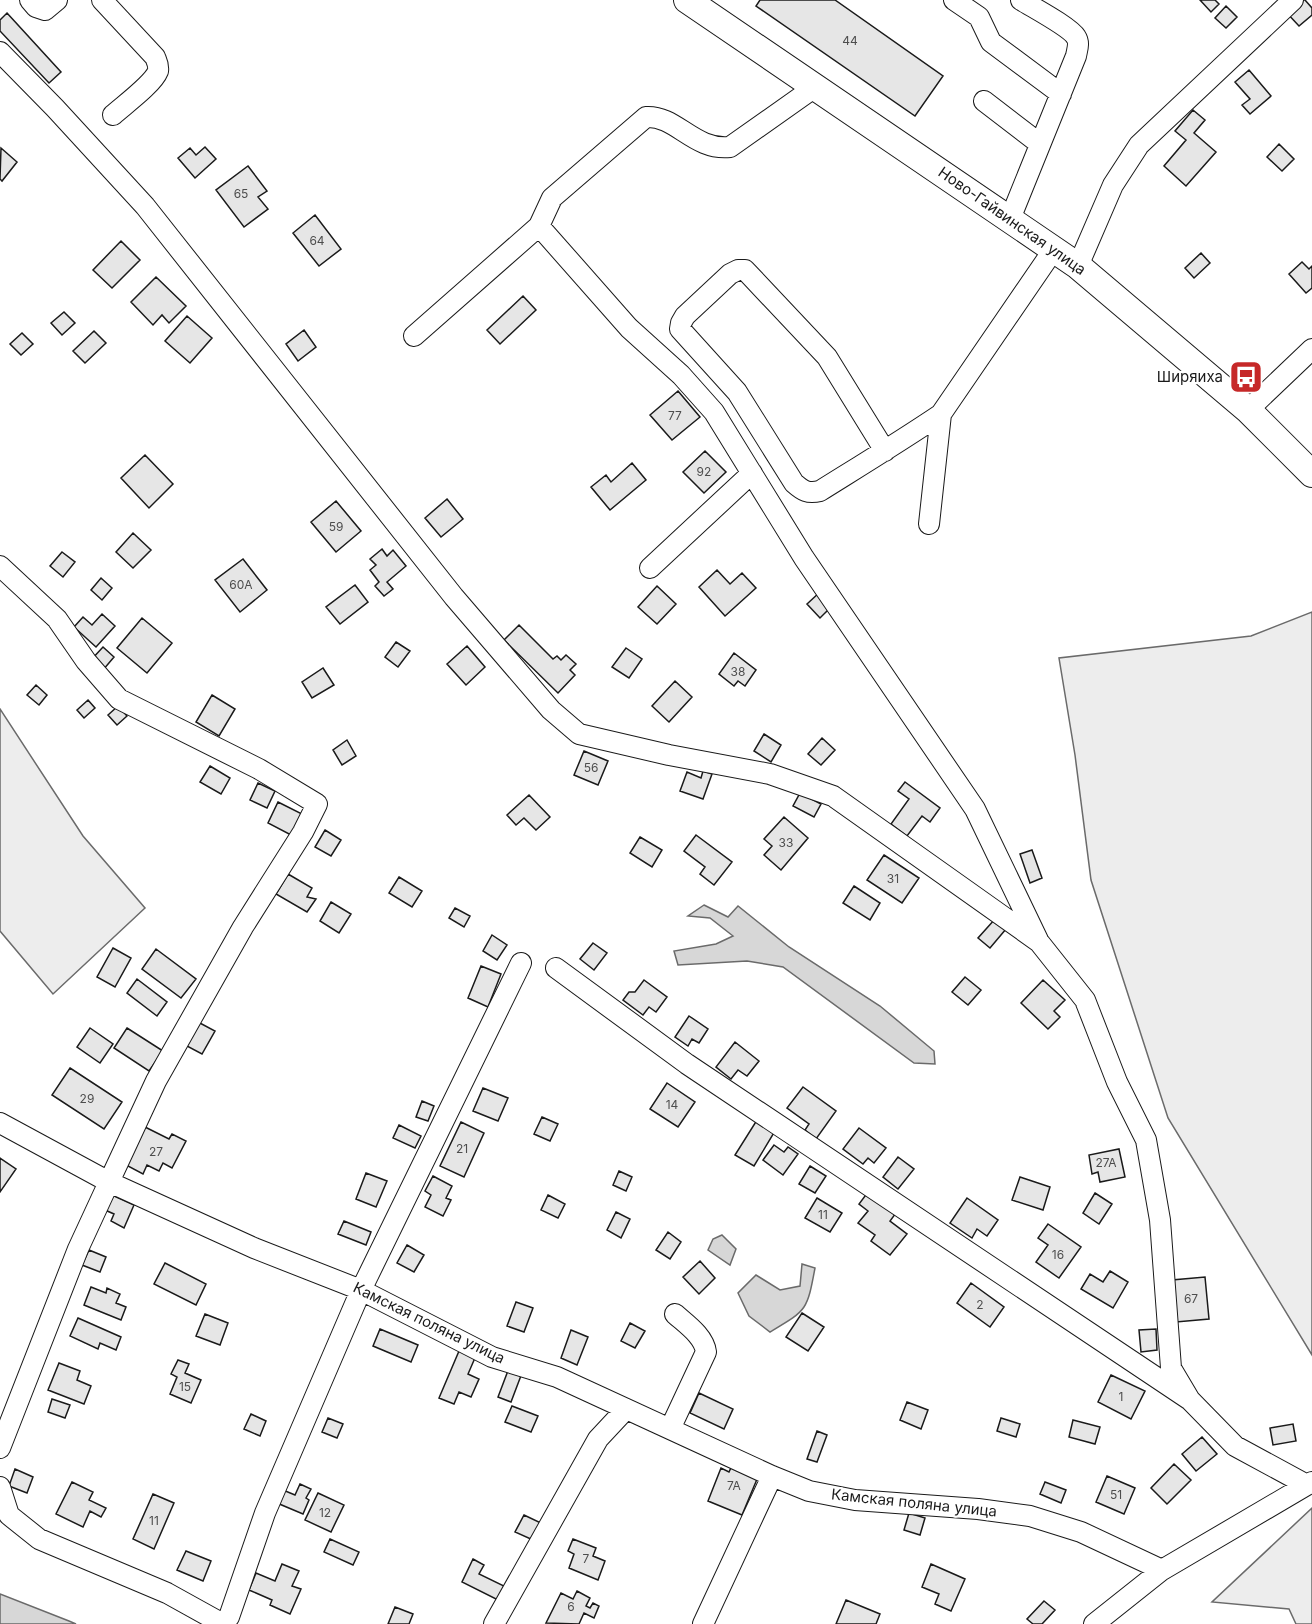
<svg xmlns="http://www.w3.org/2000/svg" width="1312" height="1624" font-family="Inter,sans-serif">
	<rect width="100%" height="100%" fill="#fff"/>
	<path fill="#ededed" stroke="#6a6a6a" stroke-width="1.5" d="M1312,612V1355L1168,1118L1091,880L1075,755L1059,658L1251,636Z
		M0,709L83,836L145,908L53,994L0,931Z
		M1312,1508V1624H1296L1289,1609L1212,1602Z"/>
	<path fill="#d7d7d7" stroke="#6a6a6a" stroke-width="1.5" d="M704,905L728,917L738,906L789,947L880,1006L934,1051L935,1064L914,1063L783,967L747,961L678,965L674,951L716,944L733,936L710,918L688,916Z
		M722,1235L736,1249L730,1265L708,1250L713,1239Z
		M802,1264L815,1268C807,1311 807,1310 770,1332L749,1316L738,1293L756,1275L780,1290L800,1286Z
		M0,1594L69,1621L76,1624H0Z"/>
	<path fill="#e6e6e6" stroke="#1a1a1a" stroke-width="1.5" d="M760,0H835L943,76L915,116L756,6Z
		M1200,0H1215L1219,4L1211,12Z
		M1299,0H1305L1312,8V15L1299,26L1286,12Z
		M1226,6L1237,17L1226,28L1215,18Z
		M7,13L61,72L49,83L0,31V20Z
		M1249,70L1271,96L1250,114L1242,105L1250,99L1235,82Z
		M1193,110L1205,120L1194,133L1216,152L1186,186L1164,166L1186,140L1175,131Z
		M1279,144L1294,159L1282,171L1267,157Z
		M205,147L216,159L195,178L178,158L190,148L196,155Z
		M1,148L17,162L2,181L0,179Z
		M248,166L267,191L258,197L268,209L244,227L216,190Z
		M315,215L341,249L319,266L293,233Z
		M121,241L140,260L112,288L93,270Z
		M1201,253L1210,263L1194,278L1185,268Z
		M1302,262L1309,269L1312,266V288L1306,293L1289,274Z
		M156,277L186,306L169,323L162,315L153,325L131,302Z
		M523,296L536,310L500,344L487,330Z
		M64,312L75,323L62,335L51,323Z
		M187,316L212,338L190,363L165,341Z
		M304,330L316,347L298,361L286,344Z
		M94,331L106,343L85,363L73,351Z
		M22,333L33,344L21,355L10,344Z
		M678,391L700,417L672,440L650,415Z
		M705,451L726,472L704,493L683,472Z
		M145,455L173,484L149,508L121,478Z
		M632,463L646,480L610,510L591,487L606,475L611,482Z
		M447,499L463,519L441,537L425,518Z
		M336,501L361,531L336,552L311,522Z
		M133,533L151,550L133,568L116,552Z
		M382,549L387,556L393,550L406,566L387,582L393,589L384,596L375,586L379,582L370,570L376,565L370,559Z
		M62,552L75,562L63,577L50,566Z
		M243,559L267,590L240,612L215,580Z
		M717,570L730,584L742,573L756,588L725,616L699,587Z
		M101,578L112,588L102,600L91,590Z
		M355,585L368,602L340,624L326,607Z
		M657,586L676,604L657,624L638,607Z
		M820,592L833,605L820,618L807,604Z
		M102,614L115,626L96,647L74,627L83,617L92,625Z
		M142,618L172,643L147,673L117,648Z
		M519,625L553,659L557,656L561,660L566,655L576,664L570,670L575,675L558,693L504,640Z
		M396,642L410,651L398,667L385,657Z
		M467,646L485,667L466,685L447,664Z
		M103,647L114,657L103,670L91,660Z
		M626,648L642,659L629,678L612,667Z
		M734,653L756,670L745,686L738,681L734,686L719,674Z
		M323,668L334,685L312,698L302,682Z
		M675,681L692,697L669,722L652,706Z
		M36,685L47,695L39,705L27,695Z
		M212,695L235,709L219,736L196,722Z
		M88,700L95,708L84,718L77,710Z
		M118,706L127,716L117,725L108,715Z
		M764,734L781,745L771,762L754,751Z
		M822,738L835,750L821,765L808,754Z
		M347,740L356,756L342,765L333,750Z
		M584,751L608,761L598,785L574,775Z
		M210,766L230,778L221,794L200,782Z
		M703,771L712,774L703,799L680,791L687,772L701,778Z
		M905,782L940,808L930,822L922,816L907,836L891,824L909,799L898,791Z
		M258,783L275,791L267,808L250,800Z
		M800,793L821,804L814,817L793,806Z
		M529,795L550,817L536,830L524,818L516,825L507,815Z
		M278,802L302,814L291,835L268,823Z
		M784,817L808,838L781,870L764,855L772,846L764,839Z
		M325,830L341,840L331,856L315,847Z
		M696,835L732,862L714,885L700,874L705,867L684,851Z
		M640,837L662,850L652,867L630,853Z
		M1032,850L1042,878L1030,883L1020,854Z
		M884,855L919,878L902,903L867,880Z
		M288,874L312,888L307,897L316,899L307,912L276,894Z
		M399,877L422,891L412,907L389,893Z
		M854,886L880,903L870,920L843,903Z
		M331,902L351,914L339,933L320,921Z
		M455,908L470,916L464,927L449,918Z
		M995,919L1006,929L990,948L978,938Z
		M492,935L507,945L497,960L483,951Z
		M593,943L607,953L594,970L580,959Z
		M113,948L131,958L115,987L97,977Z
		M156,949L196,979L181,998L142,969Z
		M481,966L501,974L488,1007L468,998Z
		M965,977L981,990L968,1005L952,992Z
		M137,979L167,1002L157,1016L127,993Z
		M644,980L667,997L656,1012L649,1007L643,1015L623,1000L629,992H635Z
		M1043,980L1065,1000L1054,1011L1060,1017L1048,1029L1021,1003Z
		M689,1016L708,1029L699,1043L692,1039L688,1046L675,1037Z
		M198,1022L215,1031L202,1054L185,1045Z
		M90,1028L113,1044L100,1063L77,1047Z
		M127,1028L163,1051L149,1071L114,1048Z
		M735,1042L759,1061L747,1076L738,1070L731,1079L716,1067Z
		M70,1068L122,1102L104,1129L52,1095Z
		M667,1083L695,1102L678,1127L650,1109Z
		M803,1087L836,1111L816,1139L805,1130L809,1124L787,1108Z
		M483,1088L508,1098L498,1121L473,1111Z
		M422,1101L434,1106L428,1121L416,1117Z
		M542,1117L558,1124L550,1141L534,1134Z
		M757,1120L775,1131L754,1166L735,1155Z
		M461,1122L484,1133L464,1177L440,1166Z
		M399,1125L421,1136L415,1148L393,1138Z
		M145,1127L169,1139L172,1134L186,1141L172,1168L163,1163L159,1171L147,1165L143,1174L126,1165Z
		M859,1128L886,1148L874,1163L868,1158L863,1164L843,1149Z
		M774,1145L784,1152L788,1147L798,1154L783,1175L763,1160Z
		M1119,1149L1125,1177L1100,1182L1098,1172L1092,1174L1089,1155Z
		M898,1157L914,1169L898,1189L883,1177Z
		M0,1158L16,1169L0,1192Z
		M810,1166L826,1176L815,1193L799,1184Z
		M619,1171L632,1177L626,1191L613,1185Z
		M366,1173L387,1181L376,1207L356,1199Z
		M433,1176L452,1186L446,1198L451,1200L443,1216L425,1207L431,1195L425,1191Z
		M1020,1177L1050,1187L1043,1210L1012,1200Z
		M868,1192L896,1213L890,1221L907,1234L890,1255L871,1241L875,1235L858,1223L868,1211L859,1204Z
		M1095,1193L1112,1204L1099,1224L1083,1213Z
		M112,1195L134,1205L124,1228L111,1221L114,1214L105,1210Z
		M548,1195L565,1204L558,1218L541,1210Z
		M817,1198L842,1213L830,1232L805,1218Z
		M967,1198L998,1220L987,1236L977,1229L972,1238L950,1223Z
		M616,1212L630,1219L621,1238L607,1230Z
		M344,1221L371,1232L366,1245L338,1234Z
		M1048,1224L1081,1247L1059,1278L1036,1262L1048,1245L1038,1238Z
		M668,1232L681,1242L670,1259L656,1250Z
		M407,1245L424,1255L414,1272L397,1263Z
		M89,1250L106,1257L100,1272L82,1265Z
		M700,1261L715,1278L699,1294L683,1277Z
		M165,1263L206,1284L196,1305L154,1284Z
		M1110,1271L1128,1282L1113,1308L1081,1289L1090,1274L1103,1282Z
		M1205,1277L1209,1319L1176,1322L1172,1280Z
		M971,1283L1004,1307L990,1327L957,1303Z
		M91,1287L106,1293L107,1288L120,1294L116,1303L126,1307L121,1320L84,1305Z
		M516,1302L533,1308L524,1332L507,1326Z
		M802,1313L824,1327L808,1351L786,1337Z
		M205,1314L228,1323L220,1345L196,1336Z
		M78,1318L121,1337L116,1350L100,1343L98,1349L70,1336Z
		M630,1323L645,1331L635,1348L621,1341Z
		M380,1329L418,1345L411,1362L373,1346Z
		M1156,1329L1157,1350L1141,1352L1139,1330Z
		M571,1330L588,1337L577,1365L561,1358Z
		M462,1344L478,1351L468,1374L479,1379L471,1397L459,1392L454,1404L439,1398Z
		M178,1360L189,1364L185,1373L201,1380L191,1403L170,1394L177,1377L171,1374Z
		M59,1363L80,1371L77,1380L91,1386L84,1404L48,1390Z
		M509,1368L522,1373L511,1402L498,1397Z
		M1111,1375L1145,1391L1131,1419L1098,1402Z
		M699,1393L733,1409L724,1429L690,1413Z
		M52,1399L70,1405L65,1418L48,1412Z
		M907,1402L928,1410L921,1429L900,1420Z
		M512,1406L538,1416L531,1432L505,1422Z
		M251,1414L266,1421L260,1436L244,1429Z
		M328,1418L343,1424L337,1438L322,1432Z
		M1001,1418L1020,1424L1016,1437L997,1431Z
		M1073,1420L1100,1427L1095,1444L1069,1437Z
		M1293,1424L1296,1441L1273,1445L1270,1428Z
		M817,1431L827,1435L817,1462L807,1459Z
		M1202,1437L1217,1454L1196,1471L1182,1454Z
		M734,1461L760,1472L742,1515L708,1501L721,1468L729,1472Z
		M1174,1464L1191,1480L1167,1504L1151,1488Z
		M15,1469L33,1477L27,1493L9,1486Z
		M1107,1476L1135,1488L1124,1514L1096,1502Z
		M72,1482L93,1492L89,1500L106,1508L101,1517L90,1511L83,1527L56,1514Z
		M1045,1482L1066,1490L1061,1503L1040,1494Z
		M300,1484L311,1489L306,1498L309,1500L303,1514L277,1503L283,1490L295,1495Z
		M318,1493L344,1505L331,1532L305,1520Z
		M153,1494L174,1503L154,1549L133,1539Z
		M909,1513L925,1518L920,1535L904,1530Z
		M524,1515L541,1523L533,1540L515,1532Z
		M330,1539L359,1552L353,1565L324,1552Z
		M573,1539L596,1548L593,1556L605,1561L598,1580L569,1568L574,1554L568,1551Z
		M186,1551L211,1561L203,1581L177,1570Z
		M473,1559L484,1565L479,1574L504,1586L498,1600L462,1582Z
		M282,1564L299,1571L292,1586L301,1589L290,1614L270,1605L272,1600L249,1590L256,1573L275,1581Z
		M931,1564L965,1579L951,1611L935,1604L939,1594L922,1587Z
		M577,1591L590,1598L586,1606L590,1608L593,1603L599,1606L594,1618L584,1613L579,1624L546,1623L561,1593L573,1599Z
		M846,1600L880,1614L876,1624H836Z
		M1044,1601L1055,1610L1042,1624H1033L1027,1619Z
		M395,1607L413,1614L409,1624H388Z"/>
	<g fill="none" stroke-linecap="round" stroke-linejoin="round">
		<g stroke="#1a1a1a" stroke-width="22">
			<path id="minor" d="M30,0L36,7L45,10L57,0
				M102,0L155,57C157,62 159,65 158,71C153,84 124,105 113,115
				M954,0L979,17L991,42L1061,94
				M0,52L55,108L145,206L454,597L551,710L579,734L669,755L770,774L833,796L1039,942L1085,1000L1117,1082L1146,1140L1160,1220L1171,1368L1190,1400
				M984,101L1040,144
				M1010,219L1076,56C1077,50 1080,43 1076,37C1070,27 1032,7 1021,0
				M539,226L629,328L681,375L714,412L804,558L975,809L1038,940
				M1078,266L1113,185L1139,145L1293,0
				M414,336L539,226L552,198L646,117C676,115 694,151 730,147L815,87
				M1248,410L1312,349
				M885,451L827,357L745,270H738L730,274L685,316L681,323L680,329L737,392L794,483C803,491 808,494 820,491C860,466 901,441 941,414
				M929,524L941,414L1054,249
				M0,566L57,619L86,661L119,699L259,769L317,804L303,832L243,927L156,1081L109,1182L0,1123
				M650,568L752,473
				M556,968L687,1064L1190,1400L1235,1446L1307,1485
				M670,1429L706,1352C704,1336 686,1324 675,1314
				M0,1448L78,1249L109,1182L254,1248L361,1290L492,1357L557,1377L772,1476L809,1491L855,1500L978,1509L1030,1516L1081,1532L1162,1570
				M0,1487L9,1515L39,1539L167,1593L223,1624
				M220,1622L229,1617L265,1513L361,1290L521,963
				M494,1624L598,1439L626,1409
				M703,1624L772,1476
				M1094,1624L1162,1570L1312,1482"/>
		</g>
		<g stroke="#1a1a1a" stroke-width="28">
			<path id="major" d="M687,0L1078,266L1248,410L1312,474"/>
		</g>
		<use href="#minor" stroke="#fff" stroke-width="20"/>
		<use href="#major" stroke="#fff" stroke-width="26"/>
	</g>
	<defs>
		<g id="bus-square" transform="scale(1.725)"><rect x="-9" y="-9" width="18" height="18" rx="4" fill="#c62828" stroke="#fff"/><path d="M-5-6H5V4H4V6H2V4H-2V6H-4V4H-5ZM-3.5-4V0h7V-4ZM-3.5 1.2v1.5H-2V1.2ZM2 1.2v1.5H3.5V1.2Z" fill="#fff"/></g>
	</defs>
	<g fill-rule="evenodd">
		<use href="#bus-square" x="1246" y="377"/>
	</g>
	<g text-anchor="middle" stroke-width="4.5" stroke-linejoin="round" paint-order="stroke">
		<g font-size="12" fill="#4d4d4d">
			<text x="850" y="45">44</text>
			<text x="241" y="198">65</text>
			<text x="317" y="245">64</text>
			<text x="675" y="420">77</text>
			<text x="704" y="476">92</text>
			<text x="336" y="531">59</text>
			<text x="241" y="589">60А</text>
			<text x="738" y="676">38</text>
			<text x="591" y="772">56</text>
			<text x="786" y="847">33</text>
			<text x="893" y="883">31</text>
			<text x="87" y="1103">29</text>
			<text x="672" y="1109">14</text>
			<text x="462" y="1153">21</text>
			<text x="156" y="1156">27</text>
			<text x="1106" y="1167">27А</text>
			<text x="823" y="1219">11</text>
			<text x="1058" y="1259">16</text>
			<text x="1191" y="1303">67</text>
			<text x="980" y="1309">2</text>
			<text x="185" y="1391">15</text>
			<text x="1121" y="1401">1</text>
			<text x="734" y="1490">7А</text>
			<text x="1116" y="1499">51</text>
			<text x="325" y="1517">12</text>
			<text x="154" y="1525">11</text>
			<text x="586" y="1563">7</text>
			<text x="571" y="1611">6</text>
		</g>
		<g font-size="15" fill="#1a1a1a" stroke="#fff">
			<text transform="translate(1012 221) rotate(35)" y="5">Ново-Гайвинская улица</text>
			<text transform="translate(429 1323) rotate(26)" y="5">Камская поляна улица</text>
			<text transform="translate(914 1503) rotate(6)" y="5">Камская поляна улица</text>
		</g>
		<g font-size="15" fill="#1a1a1a" stroke="#fff" text-anchor="end">
			<text x="1223" y="382">Ширяиха</text>
		</g>
	</g>
</svg>
